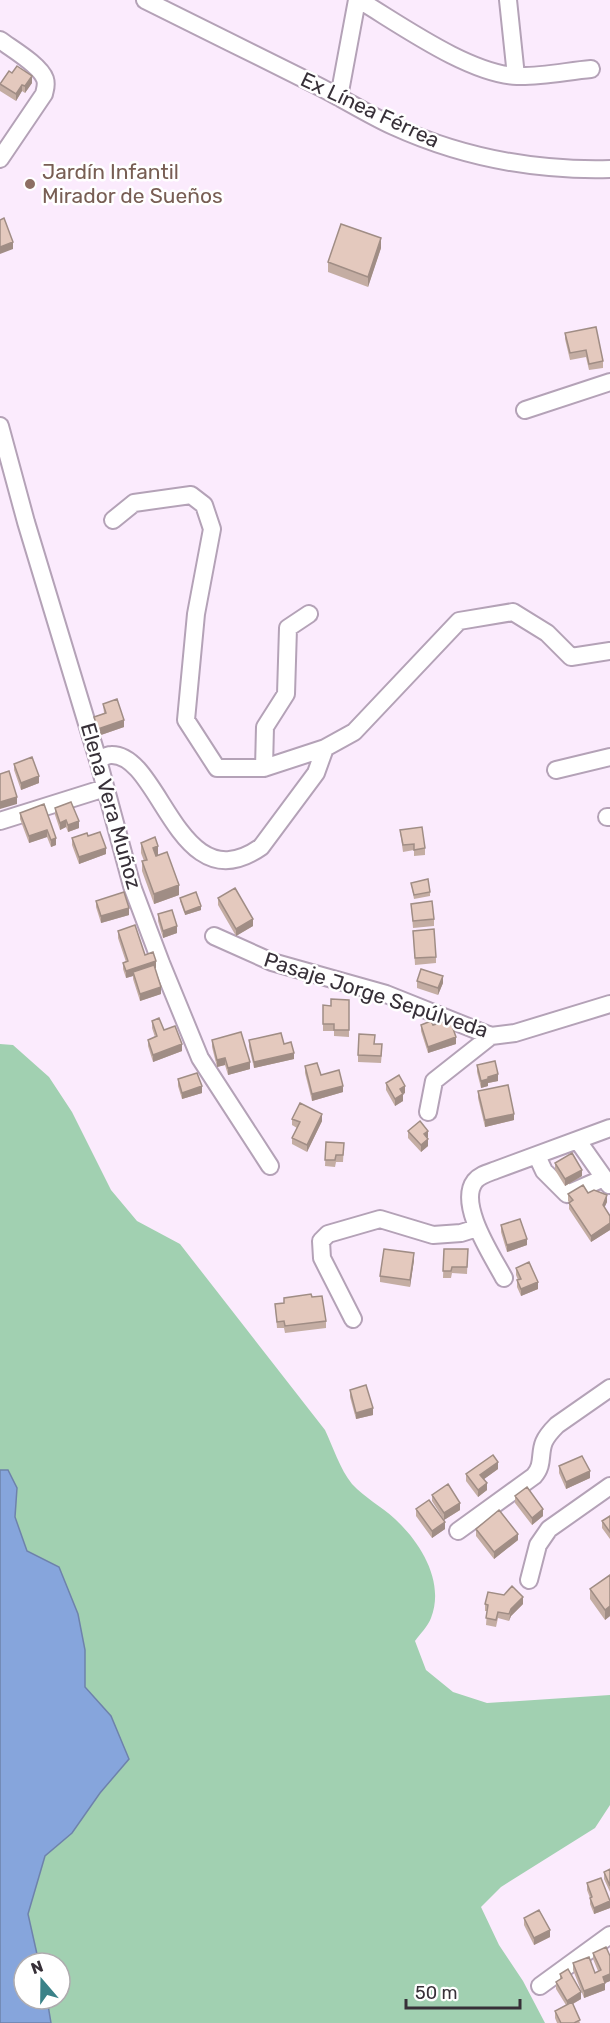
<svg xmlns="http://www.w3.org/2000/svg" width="610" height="2023" font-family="Rubik,sans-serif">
	<rect width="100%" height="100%" fill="#fbebfd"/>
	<path fill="#a1d0b1" d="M0,1044L13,1045L49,1077L72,1112L111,1190L137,1221L180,1244L325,1430C333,1447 340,1469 352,1484C365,1498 381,1506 395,1519C421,1543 445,1582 431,1618C428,1626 420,1634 415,1641L426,1670L453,1692L487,1703L610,1695V1805L595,1828L501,1887L481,1907L499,1945L523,1981L545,2023H51L47,1999H60V1963H39L28,1914L45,1856L72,1833L100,1793L128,1759L111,1716L85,1687V1650L78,1614L59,1568L27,1551L15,1517L17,1488L8,1470H0Z"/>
	<path fill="#86a5dc" stroke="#6e82ab" stroke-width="1.5" d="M0,1470H8L17,1488L15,1517L27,1551L59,1567L78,1614L85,1650V1687L111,1716L129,1759L100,1793L72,1833L45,1856L28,1914L39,1963H24V1999H47L51,2023H0Z"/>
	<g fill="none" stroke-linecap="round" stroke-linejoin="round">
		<g stroke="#b4a2b7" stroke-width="20">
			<path id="minor" d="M145,0C202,28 259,57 316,85C342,98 367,114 393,126C461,157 535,171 610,169
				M359,0C401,25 469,74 517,76C540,77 568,71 591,69
				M508,0L516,76
				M0,40C12,49 40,65 45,79C47,85 45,89 44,94L0,159
				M339,97L357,0
				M525,410L610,382
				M0,426L26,522L98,760L132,886L161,963L200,1058L270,1166
				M113,520L134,503L191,495L204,505L212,529L196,614L186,720L217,768H264L325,748
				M98,760C102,758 107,755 111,755C161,753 178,905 261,847L316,773L325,748L354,732L459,621L513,612L547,633L571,657L610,651
				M264,768L265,727L286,694L288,628L309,614
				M556,770L610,757
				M607,817H610
				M0,821L105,788
				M214,936L272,962L386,994L491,1036L515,1033L610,1004
				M428,1112L434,1081L491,1036
				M578,1141L609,1185
				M537,1156L544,1171L567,1194L604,1178
				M504,1278C493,1257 457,1204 475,1181C480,1175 488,1173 496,1170L610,1128
				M353,1319L322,1258L321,1241L328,1234L380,1219L433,1235L461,1233L477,1228
				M458,1531L534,1476C544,1465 539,1454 544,1442C547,1435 552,1430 557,1425L610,1388
				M529,1580L538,1545L549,1529L610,1486
				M540,1986L610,1935"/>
		</g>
		<use href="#minor" stroke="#fff" stroke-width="16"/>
	</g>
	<path fill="#c4ada3" d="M32,83L25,93L22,91L16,101L0,91V84Z
		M381,248L368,287L328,272V262Z
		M565,333L603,361V368L589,370L586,357L570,360L565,339Z
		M103,704L124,727L98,736L94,724V717L104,713Z
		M14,764L39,783L21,790L14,770Z
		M44,804L56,845L51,847L47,837L29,843L20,819V813Z
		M55,808L79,828L68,832L66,827L60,830L55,815Z
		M400,830L425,848V855L414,856V850L403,852Z
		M88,836L106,854L79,864L72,845V838Z
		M141,843L158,855L179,895L154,904L142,871V861H144L141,853Z
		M411,883L430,892V896L414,899Z
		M180,898L201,910L185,915L180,901Z
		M218,898L253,926L236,936L218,905Z
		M96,901L129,915L101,923L96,907Z
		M411,904L434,919V926L413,928Z
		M158,914L177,933L163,938L158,921Z
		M118,931L145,955L156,968H155L161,994L140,1001L133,979V976L126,978L123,969V963L126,962L118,938Z
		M413,931L436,957V963L415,965Z
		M417,981L443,983L438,995L417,988Z
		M349,1000V1037L334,1036V1031H323V1005L331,1006Z
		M152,1021L164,1030L182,1051L153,1062L148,1046V1040L155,1037L152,1028Z
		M421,1025H433L456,1044L428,1053L421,1031Z
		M212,1040L250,1069L228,1075L225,1065L217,1067L212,1047Z
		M249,1040L284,1044L294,1059L254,1068L249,1047Z
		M375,1044L382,1051L381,1063L358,1062V1055Z
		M477,1065L498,1081L488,1083V1086L481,1088L477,1072Z
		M305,1066L321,1075L343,1092L312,1101L305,1073Z
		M178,1079L202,1093L182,1099L178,1086Z
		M386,1083L405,1093L403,1094V1101L395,1106L386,1090Z
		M478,1091L514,1120L485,1127L478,1098Z
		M292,1119L322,1121L307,1152L292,1144V1138L297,1128L292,1125Z
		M408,1131L428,1137L427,1138L428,1146L421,1152L408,1138Z
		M326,1142L344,1143L343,1162H336L335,1167L325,1166Z
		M555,1163L582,1176L565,1186L555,1170Z
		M588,1193L607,1202L604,1207L610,1216V1230L591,1242L569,1209V1202L568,1201V1194Z
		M501,1225L527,1245L507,1252L501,1232Z
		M444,1249H468L467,1274L452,1273L451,1278H443Z
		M414,1260L410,1287L380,1282V1276Z
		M516,1268L538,1289L521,1296L517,1287V1280H518L516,1275Z
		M312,1297L326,1321V1328L285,1333L284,1328H277L275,1304L284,1303V1298Z
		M350,1390L373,1415L356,1419L350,1397Z
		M559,1466L590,1478L566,1489L559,1473Z
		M498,1469L484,1479L487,1490L478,1497L466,1481V1474Z
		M432,1495L460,1510L444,1520L432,1501Z
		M515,1496L543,1516L532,1525L515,1503Z
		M416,1509L445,1529L432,1538L416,1516Z
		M610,1516V1539L602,1528V1521Z
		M476,1529L518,1540L494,1559L476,1536Z
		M610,1575V1616L605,1620L590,1599V1589Z
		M485,1604H523L511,1616L509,1621L498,1618L496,1627L486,1625L487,1611H485Z
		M610,1869V1892L604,1879V1872Z
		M587,1883L610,1908L594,1914L590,1904V1898L587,1890Z
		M524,1918L550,1937L534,1945L524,1925Z
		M593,1953L610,1956V1981L605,1983V1990L584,1998L573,1970V1963L595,1973L598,1971L593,1959Z
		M560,1974L581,1999L573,2004L580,2023H557L555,2018V2011L566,2005L556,1989V1982L560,1980Z"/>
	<path fill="#a08d85" d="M32,76V83L25,93V86Z
		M22,85V91L16,101V94Z
		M381,238V248L368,287V277Z
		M13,242V249L0,254V247Z
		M124,720V727L98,736V729Z
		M39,776V783L21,790V783Z
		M17,797V804L0,809V802Z
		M66,820V827L60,830V823Z
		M79,821V828L68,832V825Z
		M47,830V837L29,843V836Z
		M56,838V845L51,847V840Z
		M158,846V856L153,858V848Z
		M106,848V854L79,864V857Z
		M179,885V895L154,904V894Z
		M201,906V910L185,915V912Z
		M129,908V915L101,923V916Z
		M253,919V926L236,936V929Z
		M177,926V933L163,938V931Z
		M156,961V968L134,975L133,972V976L126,978V971Z
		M443,976V983L438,995V988Z
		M161,987V994L140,1001V994Z
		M456,1037V1044L428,1053V1047Z
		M182,1044V1051L153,1062V1055Z
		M294,1053V1059L254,1068V1062Z
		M225,1058V1065L217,1067V1060Z
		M250,1062V1069L228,1075V1068Z
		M498,1074V1081L488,1083V1086L481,1088V1081L488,1077Z
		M202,1086V1093L182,1099V1093Z
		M343,1086V1092L312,1101V1094Z
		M405,1086V1093L401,1095L403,1094V1101L395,1106V1099L400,1089Z
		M322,1114V1121L307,1152V1145Z
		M514,1114V1120L485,1127V1120Z
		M428,1131V1137L424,1141V1134Z
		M428,1139V1146L421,1152V1145Z
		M582,1170V1176L565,1186V1179Z
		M607,1195V1202L603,1211V1205Z
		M610,1223V1230L591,1242V1236Z
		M527,1239V1245L507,1252V1245Z
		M414,1253V1260L410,1287V1280Z
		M538,1282V1289L521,1296V1289Z
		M373,1408V1415L356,1419V1413Z
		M498,1462V1469L480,1482V1475Z
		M590,1471V1478L566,1489V1482Z
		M487,1483V1490L478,1497V1490Z
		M460,1503V1510L444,1520V1513Z
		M543,1509V1516L532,1525V1518Z
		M445,1522V1529L432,1538V1531Z
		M518,1534V1540L494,1559V1552Z
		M523,1597V1604L511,1616L509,1621L511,1609Z
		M610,1606V1616L605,1620V1610Z
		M610,1901V1908L594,1914V1908Z
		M550,1930V1937L534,1945V1938Z
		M610,1974V1981L603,1984V1977Z
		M605,1983V1990L584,1998V1991Z
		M581,1992V1999L567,2007V2001Z"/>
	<path fill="#e4c9be" stroke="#a08d85" stroke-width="1.5" d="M17,66L32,76L25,86L22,85L16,94L0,84L9,71L12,73Z
		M4,218L13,242L0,247V220Z
		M341,224L381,238L368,277L328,262Z
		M596,327L603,361L589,364L586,350L570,353L565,333Z
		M117,699L124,720L98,729L94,717L106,713L103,704Z
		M32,757L39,776L21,783L14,764Z
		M9,771L17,797L0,802V774Z
		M71,802L79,821L68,825L66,820L60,823L55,808Z
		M44,804L56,838L51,840L47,830L29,836L20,813Z
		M422,827L425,848L414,850V844L403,845L400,830Z
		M100,832L106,848L79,857L72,838L87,833L88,836Z
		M155,837L158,846L153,848L156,856L167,852L179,885L154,894L142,861L147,860L141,843Z
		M428,879L430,892L414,895L411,883Z
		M235,888L253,919L236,929L218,898Z
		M124,892L129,908L101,916L96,901Z
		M196,892L201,906L185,912L180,898Z
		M432,901L434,919L413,921L411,904Z
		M172,910L177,926L163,931L158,914Z
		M135,925L145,955L153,952L156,961L126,971L123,963L128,961L118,931Z
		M434,929L436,957L415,958L413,931Z
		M154,965L161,987L140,994L133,972Z
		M421,969L443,976L438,988L417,981Z
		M331,999L349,1000V1030H334V1024H323V1005L331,1006Z
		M159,1018L164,1030L175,1026L182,1044L153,1055L148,1040L157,1036L152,1021Z
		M450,1020L456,1037L428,1047L421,1025L431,1021L433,1025Z
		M241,1032L250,1062L228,1068L225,1058L217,1060L212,1040Z
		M281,1033L284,1044L291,1042L294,1053L254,1062L249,1040Z
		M359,1034L375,1035L374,1044H382L381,1056L358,1055Z
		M495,1061L498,1074L488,1077V1079L481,1081L477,1065Z
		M317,1063L321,1075L339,1070L343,1086L312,1094L305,1066Z
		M197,1073L202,1086L182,1093L178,1079Z
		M399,1075L405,1086L400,1089L403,1094L395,1099L386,1083Z
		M508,1085L514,1114L485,1120L478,1091Z
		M300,1103L322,1114L307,1145L292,1138L300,1122L292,1119Z
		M420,1121L428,1131L424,1134L428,1139L421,1145L408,1131Z
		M326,1142L344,1143L343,1155H336L335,1160H325Z
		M572,1153L582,1170L565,1179L555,1163Z
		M583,1185L588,1193L594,1190L607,1195L603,1205L610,1216V1223L591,1236L569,1203L573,1200L568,1194Z
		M520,1219L527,1239L507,1245L501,1225Z
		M384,1249L414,1253L410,1280L380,1276Z
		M444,1249H468L467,1267H452L451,1271H443Z
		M529,1262L538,1282L521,1289L517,1280L521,1279L516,1268Z
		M311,1294L312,1297L322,1296L326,1321L285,1326L284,1321L277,1322L275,1304L284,1303V1298Z
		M366,1385L373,1408L356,1413L350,1390Z
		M493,1455L498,1462L480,1475L487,1483L478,1490L466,1474Z
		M582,1456L590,1471L566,1482L559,1466Z
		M448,1484L460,1503L444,1513L432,1495Z
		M527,1487L543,1509L532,1518L515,1496Z
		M429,1500L445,1522L432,1531L416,1509Z
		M499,1510L518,1534L494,1552L476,1529Z
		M610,1516V1532L602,1521Z
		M610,1575V1606L605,1610L590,1589Z
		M512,1586L523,1597L511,1609L509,1614L498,1612L496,1620L486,1618L488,1605L485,1604L488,1592L504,1595Z
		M610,1869V1886L604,1872Z
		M601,1878L610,1901L594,1908L590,1898L592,1897L587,1883Z
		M539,1910L550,1930L534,1938L524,1918Z
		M606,1947L610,1956V1974L603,1977L605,1983L584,1991L573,1963L589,1957L595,1973L601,1970L593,1953Z
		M568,1969L581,1992L567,2001L556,1982L562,1978L560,1974Z
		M572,2002L580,2020L574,2023H561L555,2011Z"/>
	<circle fill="#8d6e63" stroke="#fff" stroke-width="2" cx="30" cy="184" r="6"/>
	<g text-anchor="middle" stroke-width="5" stroke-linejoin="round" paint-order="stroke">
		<g font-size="21" fill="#373038" stroke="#fff">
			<text transform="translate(370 110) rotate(25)" y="7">Ex Línea Férrea</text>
			<text transform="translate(111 806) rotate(74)" y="7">Elena Vera Muñoz</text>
			<text transform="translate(376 995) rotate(18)" y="7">Pasaje Jorge Sepúlveda</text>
		</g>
		<g font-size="21" fill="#785e54" stroke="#fff" text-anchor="start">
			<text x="42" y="179">Jardín Infantil<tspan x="42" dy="24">Mirador de Sueños</tspan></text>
		</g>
	</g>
	<g transform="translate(42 1981) rotate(340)"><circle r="28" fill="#ffffff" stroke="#afacaf" stroke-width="1.5"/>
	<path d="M0-4.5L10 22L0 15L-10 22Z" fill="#3a8288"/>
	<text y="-9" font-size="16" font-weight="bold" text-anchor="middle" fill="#373038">N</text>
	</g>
	<path d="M406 1999v9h114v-9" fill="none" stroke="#373038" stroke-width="3"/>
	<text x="415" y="1999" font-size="18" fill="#373038" stroke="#ffffff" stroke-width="4.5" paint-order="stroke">50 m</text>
</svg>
